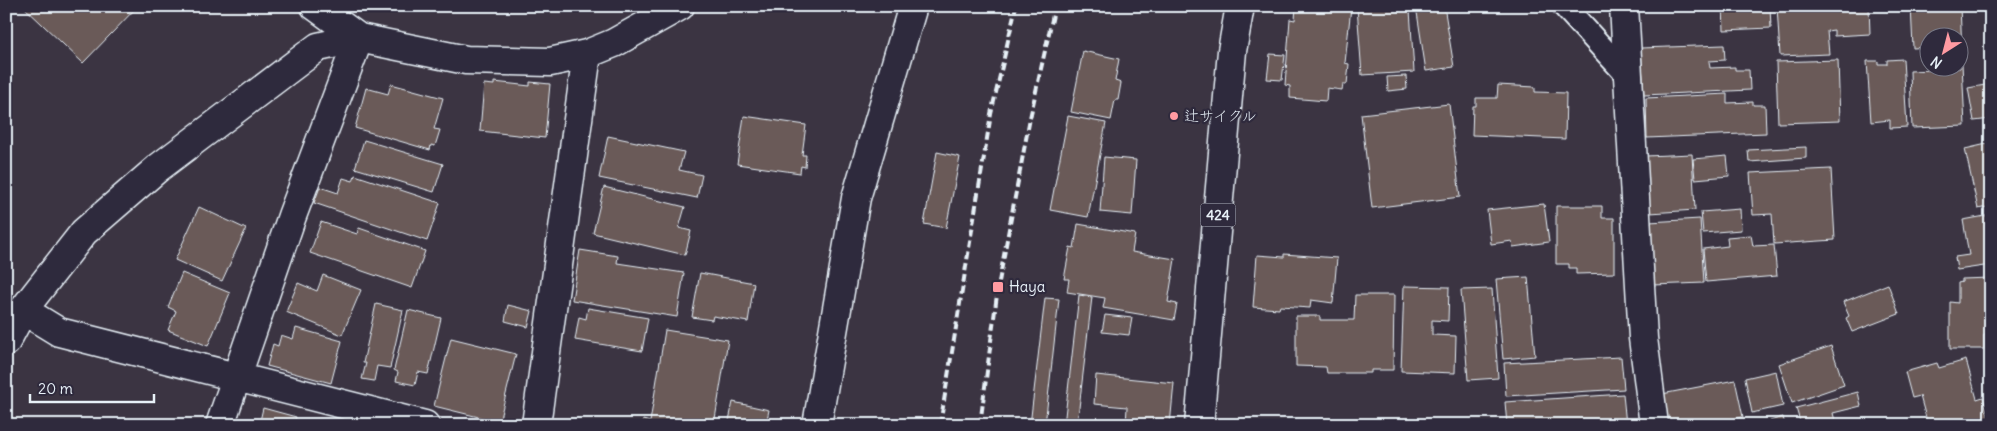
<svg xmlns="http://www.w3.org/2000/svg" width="1997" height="431" font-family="Delius,'Klee One',sans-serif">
	<rect width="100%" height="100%" fill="#3b3442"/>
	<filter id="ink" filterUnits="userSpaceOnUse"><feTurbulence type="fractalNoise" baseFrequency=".02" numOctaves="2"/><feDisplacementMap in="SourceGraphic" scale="10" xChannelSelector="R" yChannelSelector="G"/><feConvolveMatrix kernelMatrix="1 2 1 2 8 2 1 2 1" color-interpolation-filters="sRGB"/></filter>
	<g filter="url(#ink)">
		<path fill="#6a5a58" stroke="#e8f1f8" d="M23,6H138L83,63Z
			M1296,6L1351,7L1345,63L1349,64L1347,84H1343L1342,90L1327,88L1326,101L1290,98V86L1285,85L1290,19L1295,20Z
			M1407,6V10H1410L1414,72L1362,75L1357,7Z
			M1416,6H1444L1454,67L1426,71Z
			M1723,6H1770L1771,28L1724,30Z
			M1777,6H1869L1870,34L1834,36V30L1827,31L1829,54L1780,56Z
			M1911,6H1960L1962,51H1960V38H1930V47L1913,48Z
			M1724,45L1725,60L1709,61L1710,68L1735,67V70H1749L1750,90L1644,95L1641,48Z
			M1083,51L1119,59L1115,81L1121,83L1118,100H1115L1111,120L1071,112Z
			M1270,54L1285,55L1282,80L1267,79Z
			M1903,59L1907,127L1890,128V120L1871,122L1867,61H1878V64H1887V60Z
			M1838,60L1840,121L1778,123L1776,62Z
			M1960,64H1962L1965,126L1912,128L1910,71L1933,70V68H1960Z
			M1406,76L1407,89L1388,91L1387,77Z
			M494,82L530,86V82L550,84L545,138L480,131L484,84L494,85Z
			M391,84L443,98L434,129L440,130L435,146L431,145L430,150L355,128L366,88L388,94Z
			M1991,84V119L1974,121L1968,88Z
			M1498,85L1535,87V92L1566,93L1565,139L1472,135L1473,106H1476V98H1497Z
			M1727,94V103L1753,102V105H1765L1766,133L1647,138L1646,98Z
			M1449,104L1460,197L1372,208L1361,114Z
			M744,116L806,125L802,155H806L805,167L801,166L800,173L737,164Z
			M1068,116L1106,123L1088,217L1050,210Z
			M608,136L684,152L679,170L702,175L697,198L599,178Z
			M364,140L443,164L434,192L355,168Z
			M1991,143V206L1978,209L1965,149Z
			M1806,147V158L1749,162L1748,150Z
			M937,152L960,157L946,228L924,224Z
			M1692,154L1695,210L1650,213L1646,156Z
			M1727,156L1729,176L1695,179L1693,159Z
			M1104,157L1136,160L1132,215L1100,212Z
			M1831,169L1835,240L1774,244L1772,214L1753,215L1750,173Z
			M355,175L440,203L427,241L314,203L320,187L338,193L343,178L353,181Z
			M604,187L685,207L679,228L691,231L685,255L593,233Z
			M1544,204L1549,242L1513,247L1512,241L1491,244L1487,210Z
			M1556,206H1602V218H1614V273L1576,274V268H1569V264H1556Z
			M199,207L246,229L222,281L175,260Z
			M1740,209L1741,230L1703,233L1701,212Z
			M1991,215V265L1957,270L1955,257L1969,255L1963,220Z
			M1700,219L1704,283L1653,285L1649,222Z
			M321,222L357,234L359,228L425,251L412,288L310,253Z
			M1078,224L1135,234L1132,252L1175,259L1168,302L1177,304L1174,320L1103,308L1105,298L1067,292L1069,279H1064L1070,247L1074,248Z
			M1751,235L1753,246L1774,245L1777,276L1706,282L1703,249L1728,246L1727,237Z
			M580,250L618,256L617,263L684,273L677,317L572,300Z
			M1284,254L1337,258L1333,303L1311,300L1310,308L1280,306L1279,309L1253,307L1257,255L1284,257Z
			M182,273L230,293L208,346L168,330L176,311L168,307Z
			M700,273L754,283L748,322L713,316L712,320L692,317Z
			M323,275L361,290L342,335L286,312L298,283L317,291Z
			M1528,277L1535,356L1503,359L1496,279Z
			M1990,278L1991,295H1985L1986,305L1991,304V335H1984V349H1950V302L1958,303V283L1962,282V279Z
			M1888,284L1899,314L1852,332L1846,318L1849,316L1843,302Z
			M1404,286L1449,287L1448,321L1432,320V335L1456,336L1455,373L1401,371Z
			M1492,289L1498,378L1468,380L1461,290Z
			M1079,295L1092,297L1077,425H1064Z
			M1355,295H1394L1393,370H1371V373H1327L1326,367L1296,366V316H1320V320H1354Z
			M1045,298L1059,299L1045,425H1030Z
			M376,304L403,310L390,368L377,366L374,381L362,379L366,363H363Z
			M508,305L532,311L528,327L505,321Z
			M588,308L648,318L642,351L575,340L579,317L586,319Z
			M408,310L441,318L428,374L418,372L415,385L396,381L398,372L394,370Z
			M1105,315L1132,318L1129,335L1102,332Z
			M296,328L342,341L331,383L267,366L273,344L278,346L281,335L293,339Z
			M665,330L728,340L714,425H642L643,420L650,422Z
			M451,338L516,354L499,422L434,406Z
			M1831,346L1844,385L1792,403L1779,364Z
			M1621,357L1624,389L1506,396L1504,363Z
			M1966,360L1977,399L1983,397L1991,425H1928L1920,396L1912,398L1905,372L1937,363L1939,368Z
			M1776,371L1783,406L1752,413L1745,378Z
			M1096,375L1174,383L1170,425H1126L1127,407L1094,404Z
			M1735,380L1743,417L1717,422L1718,425H1668L1662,394Z
			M1858,392L1861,406L1833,413L1836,425H1801L1796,408Z
			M1623,394L1626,425H1507L1505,402Z
			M733,402L769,410L766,424L768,425H728Z
			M263,408L296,417L294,425H259Z
			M1783,417L1785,425H1771L1770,421Z"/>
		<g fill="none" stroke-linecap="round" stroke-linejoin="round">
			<g stroke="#e8f1f8" stroke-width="26">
				<path id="service" d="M1564,6L1627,75"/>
			</g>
			<g stroke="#e8f1f8" stroke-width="31">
				<path id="minor" d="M315,6L359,38L466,60L550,62L587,54L614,43L680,6
					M1624,6L1643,338L1654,425
					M23,310L59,332L425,425
					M6,342L23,310L84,232L158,168L318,47L359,38
					M220,425L292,216L359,38
					M536,425L587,54
					M817,425L856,198L913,6"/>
			</g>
			<g stroke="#e8f1f8" stroke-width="31">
				<path id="trunk" d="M1199,425L1232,51L1240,6"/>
			</g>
			<use href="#service" stroke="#2f2a3d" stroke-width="22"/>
			<use href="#minor" stroke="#2f2a3d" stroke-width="28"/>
			<use href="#trunk" stroke="#2f2a3d" stroke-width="28"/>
			<path stroke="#e8f1f8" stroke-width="4" stroke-dasharray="8 4" stroke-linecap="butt" d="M940,425L991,114L1016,6
				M980,425L998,287L1030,118L1055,6"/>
		</g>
	</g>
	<g fill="#ff9aa2" stroke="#2f2a3d" stroke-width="2">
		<circle cx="1174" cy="116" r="5"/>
		<rect x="992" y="281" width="12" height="12" rx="2.5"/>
	</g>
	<g text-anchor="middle" stroke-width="4.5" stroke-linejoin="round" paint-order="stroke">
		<rect fill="#2f2a3d" stroke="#b0b5c0" stroke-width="1" x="1200.5" y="203.5" width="35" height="23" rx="4"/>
		<g font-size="14" font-weight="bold" fill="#e8f1f8">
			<text x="1218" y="220">424</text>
		</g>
		<g font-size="15" fill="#e8f1f8" stroke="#2f2a3d" text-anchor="start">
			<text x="1184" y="121">辻サイクル</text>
			<text x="1009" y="292">Haya</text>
		</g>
	</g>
	<rect width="1997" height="431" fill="none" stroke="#2f2a3d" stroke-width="25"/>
	<rect x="12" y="12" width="1972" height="406" fill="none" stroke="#e8f1f8" stroke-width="2" filter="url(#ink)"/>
	<g transform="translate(1944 52) rotate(216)"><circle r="24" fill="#2f2a3d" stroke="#797a88"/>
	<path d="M0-4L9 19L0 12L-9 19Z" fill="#ff9aa2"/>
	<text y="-8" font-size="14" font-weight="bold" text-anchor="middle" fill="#e8f1f8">N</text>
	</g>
	<path d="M30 394v8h124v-8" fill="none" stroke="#e8f1f8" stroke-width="2.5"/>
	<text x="38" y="394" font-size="15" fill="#e8f1f8" stroke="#2f2a3d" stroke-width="4" paint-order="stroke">20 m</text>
</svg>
